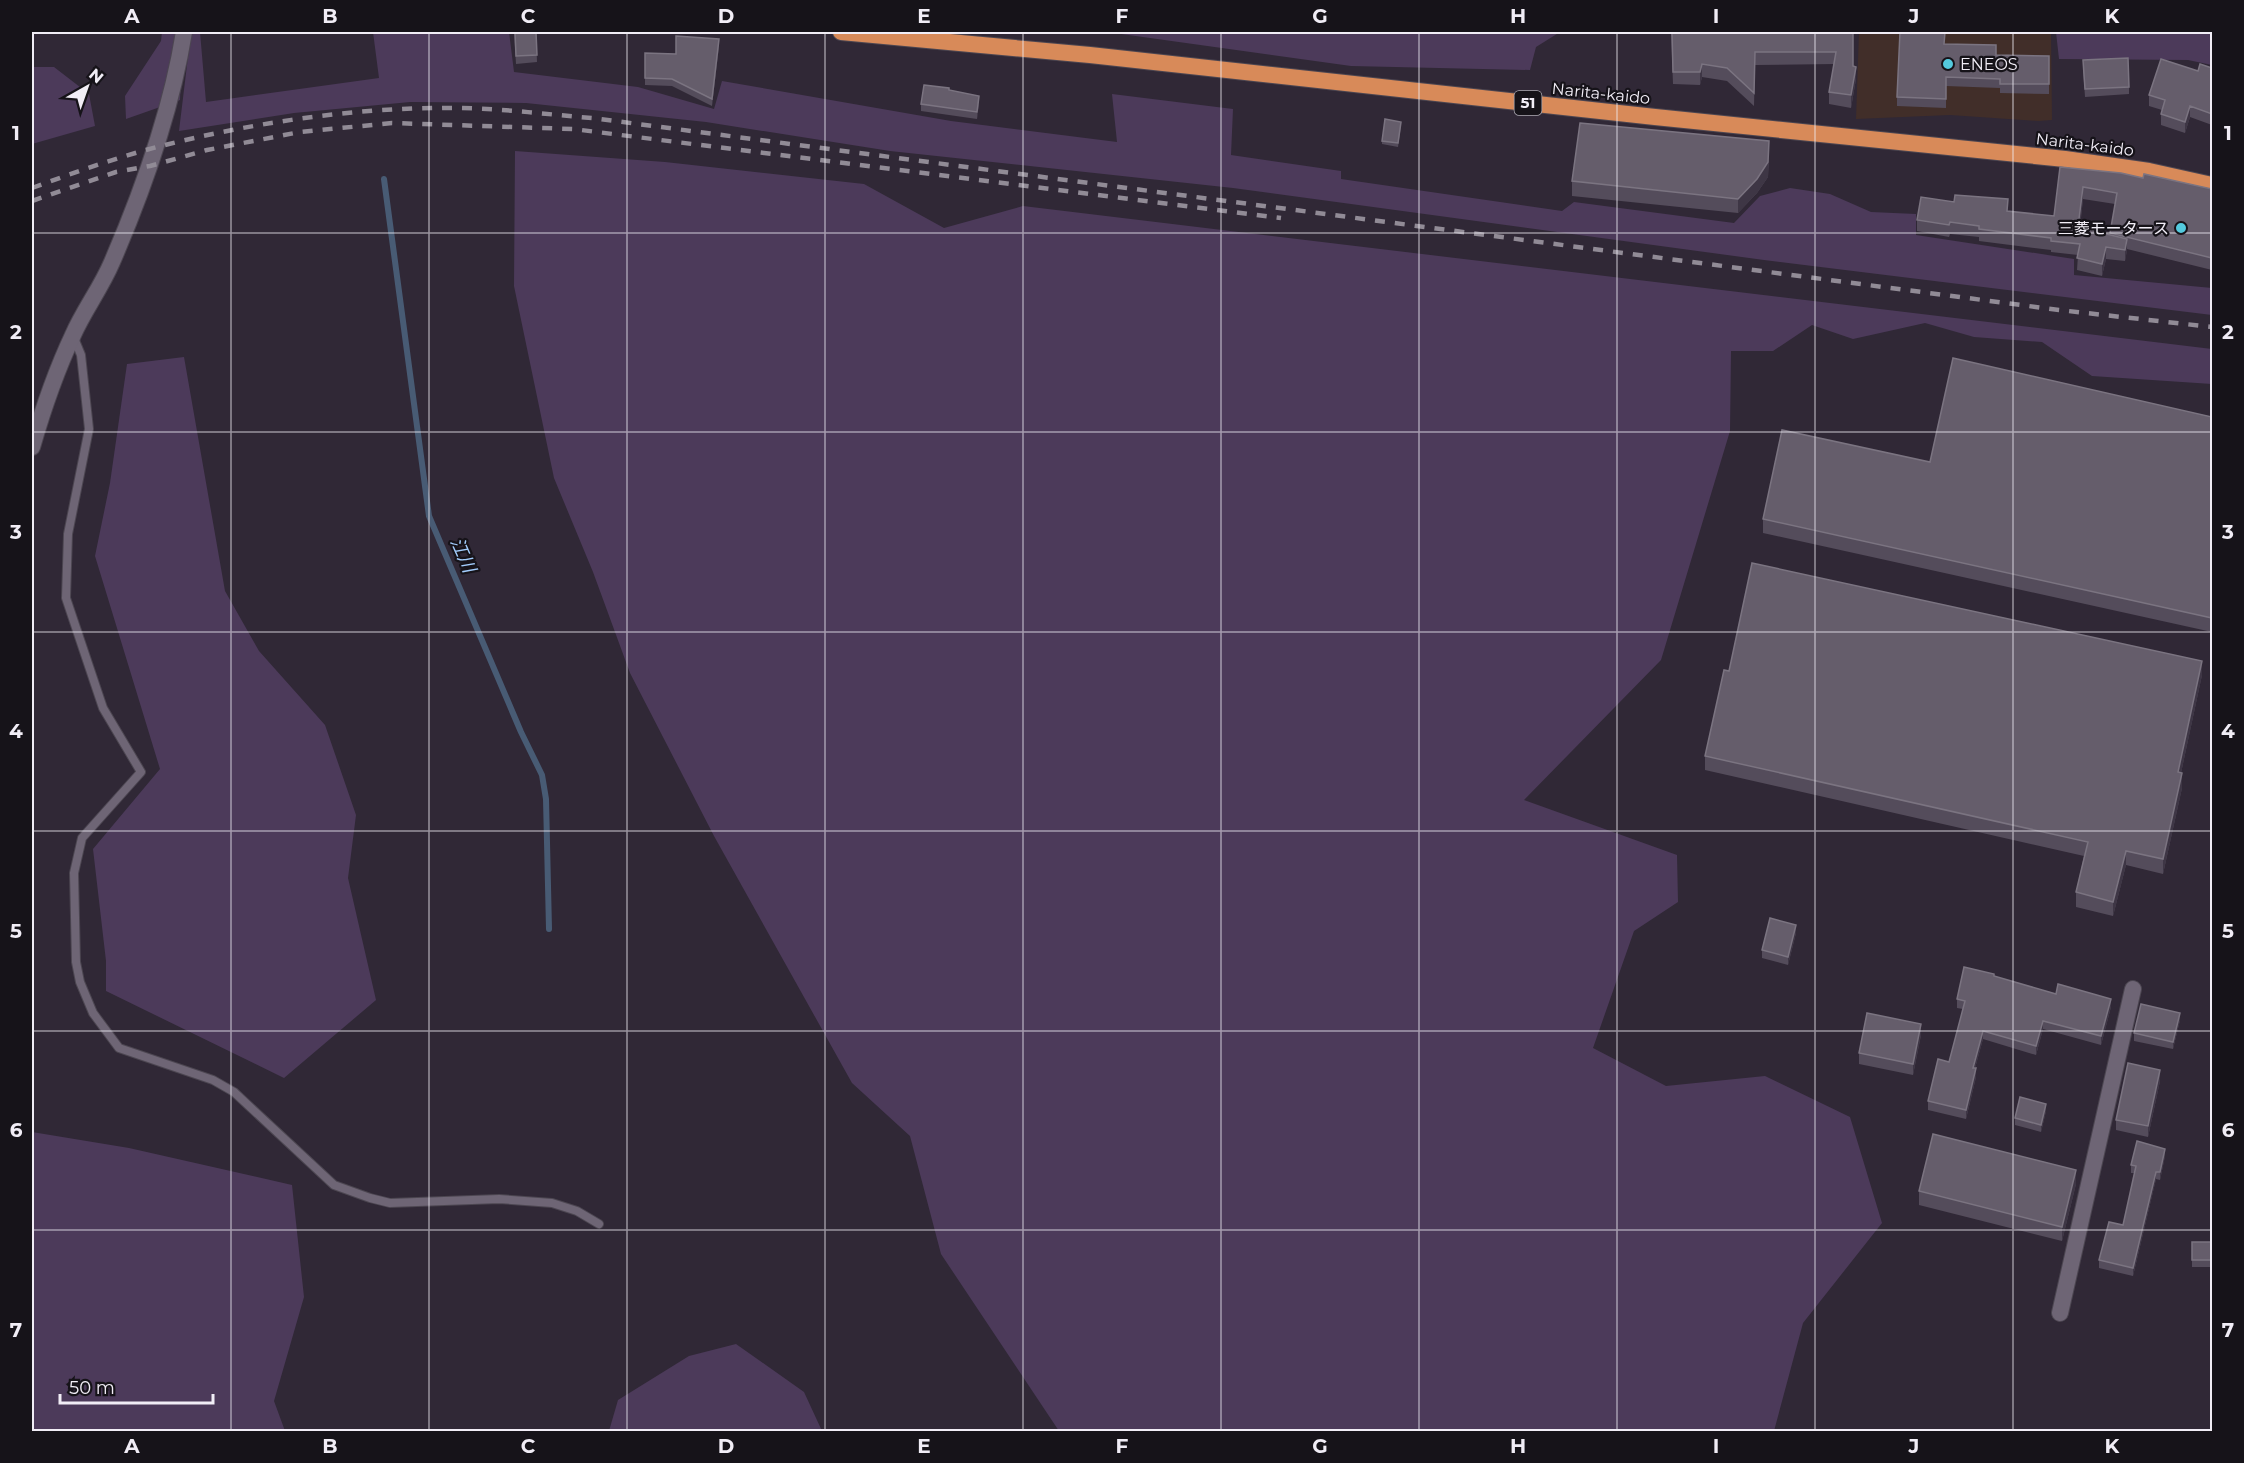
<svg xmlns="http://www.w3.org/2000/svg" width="2244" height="1463" font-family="Montserrat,'Noto Sans JP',sans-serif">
	<rect width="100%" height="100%" fill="#302836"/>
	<path fill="#412e29" d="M1859,32H2051L2052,120L2038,121L1950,115L1856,119Z"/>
	<path fill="#4c3a5a" d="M162,32H183L180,100L126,119L125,96L161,41Z
		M191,32H200L206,102L379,78L373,32H509L514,72L638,87L714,109L722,81L951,121L1117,142L1112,94L1233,109L1231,155L1341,171V179L1562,211L1574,202L1734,223L1760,196L1790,188L1830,194L1871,212L1916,214V235L2074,259V275L2212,288V315L1764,260L1233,188L890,151L706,122L526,103L410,102L294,113L179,131Z
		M1107,32H1560L1536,47L1530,70L1351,66Z
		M2056,32H2212V65L2188,60L2059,59Z
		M32,67H54L89,94L95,126L32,144Z
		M515,151L665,162L864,184L944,228L1023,206L2212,349V384L2092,376L2042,342L1974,337L1925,323L1853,339L1812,325L1773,351H1731L1730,431L1661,660L1524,800L1677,855L1678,902L1634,931L1593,1048L1666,1086L1765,1076L1850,1117L1882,1223L1803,1323L1774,1431H1059L941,1254L910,1136L852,1083L714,836L630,673L593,572L554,478L514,286Z
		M184,357L225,591L259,651L325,725L356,815L348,878L376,1000L284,1078L106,991V961L93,849L160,769L95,556L110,483L127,364Z
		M32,1132L129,1148L292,1185L304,1297L274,1401L285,1431H32Z
		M736,1344L804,1392L822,1431H609L618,1400L689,1356Z"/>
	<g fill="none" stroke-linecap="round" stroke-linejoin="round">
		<path stroke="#485b74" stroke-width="6" d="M384,179L429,516L521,732L542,775L546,799L549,929"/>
		<g stroke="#4c4651" stroke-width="10">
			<path id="service" d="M74,338L81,355L89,429L68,534L66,598L103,708L141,772L82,838L74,873L76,962L80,982L93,1013L119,1048L213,1080L234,1092L334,1185L370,1198L390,1203L499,1199L552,1203L577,1211L599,1224"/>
		</g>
		<g stroke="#4c4651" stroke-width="18">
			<path id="minor" d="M32,447C43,409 56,371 73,335C84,310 101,288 112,262C144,188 171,112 184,32
				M2060,1313L2133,989"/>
		</g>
		<g stroke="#4c4651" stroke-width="18">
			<path id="trunk" d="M841,32L1090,55L1655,117L2065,159L2149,171L2212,185"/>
		</g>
		<use href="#service" stroke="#6e6575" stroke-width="8"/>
		<use href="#minor" stroke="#6e6575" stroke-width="16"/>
		<use href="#trunk" stroke="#d88a59" stroke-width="16"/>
		<path stroke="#918b96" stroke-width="4.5" stroke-dasharray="10 10" stroke-linecap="butt" d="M32,188C73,173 115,158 157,147C246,124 350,108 441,108C491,107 542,114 592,118L2059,310L2212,327
			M32,201L116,172L150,166L207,150L300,132L392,123L573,129L1281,218"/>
	</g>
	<path fill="#544c5b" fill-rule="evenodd" d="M514,32H536L537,62L516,64Z
		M1671,32H1853V66L1856,79L1851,108L1829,104V92L1834,64L1755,65L1754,106L1727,81L1702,77L1700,85L1673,84Z
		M2015,32H2043V33Z
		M1945,44L1996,55L2049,56V94L2000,93V88L1946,86V108L1897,106V97Z
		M719,46L712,106L672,86L645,85V78L676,54Z
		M2083,68L2129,87V94L2085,97Z
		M2212,68V125L2190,117L2185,133L2161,125V114L2162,110L2149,106V95L2198,71Z
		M949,90L979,103L977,119L921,111V104Z
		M1401,126L1398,147L1382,144V141Z
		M1769,156L1768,177L1757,193L1738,213L1572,196V181Z
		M2060,167L2212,189V270L2127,249L2125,261L2106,259L2102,276L2077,270L2078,255L2051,252V250L1979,241V237L1950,234L1949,237L1917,231V220L2008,211L2054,216ZM2083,199L2115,204L2110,235L2080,227Z
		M2212,417V632L1763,533V519Z
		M1729,671L2202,675L2181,773L2182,788L2163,874L2126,865L2113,916L2076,907V892L2084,856L1705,770V756Z
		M1796,933L1788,965L1762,958V950Z
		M2212,973V994H2211V979Z
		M1994,976L2056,994L2111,1007L2101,1045L2043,1029L2036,1055L1983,1039L1975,1068L1976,1077L1966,1119L1928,1110V1101L1949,1062L1963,1009L1957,1008V999Z
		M2180,1020L2173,1049L2134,1041V1033Z
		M1921,1035L1913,1075L1859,1064V1053Z
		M2160,1081L2148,1137L2116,1130V1120Z
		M2046,1111L2041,1132L2015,1125V1118Z
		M2165,1156L2160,1180L2156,1179L2133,1276L2099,1268V1260L2123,1225L2135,1173H2131V1165Z
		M2076,1184L2062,1241L1919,1205V1191Z
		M2192,1242H2212V1267H2192Z"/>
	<path fill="#3e3645" d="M719,39V46L712,106V99Z
		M1702,64V77L1700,85V72Z
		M1856,67V79L1851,108V95Z
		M979,96V103L977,119V112Z
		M2190,106V117L2185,133V122Z
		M1769,141L1768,177L1757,193L1738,213V199Z
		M2083,187V199L2078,239V227Z
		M2127,239V251L2125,261V250Z
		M2106,247V259L2102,276V264Z
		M2202,661V675L2178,787V772Z
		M2182,773V788L2163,874V859Z
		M2126,851V865L2113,916V902Z
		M1796,925V933L1788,965V957Z
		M2111,999V1007L2101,1045V1036Z
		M2180,1013V1020L2173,1049V1042Z
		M2043,1021V1029L2036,1055V1046Z
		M1921,1024V1035L1913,1075V1064Z
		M1983,1031V1039L1973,1076V1068Z
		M1976,1068V1077L1966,1119V1110Z
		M2160,1070V1081L2148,1137V1126Z
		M2046,1104V1111L2041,1132V1125Z
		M2165,1149V1156L2160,1180V1172Z
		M2076,1170V1184L2062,1241V1227Z
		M2156,1172V1179L2133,1276V1268Z"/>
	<path fill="#655d6b" stroke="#7b7481" stroke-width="1.5" d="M515,32H536L537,55L516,56Z
		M1672,32H1853V66L1856,67L1851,95L1829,92L1836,52H1755L1754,93L1727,68L1702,64L1700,72H1673Z
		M1900,32H1945L1944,44L1996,45V55L2049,56V84H2000V79L1946,77V99L1897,97Z
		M676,36L719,39L712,99L672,79L645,78V53L676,54Z
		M2128,58L2129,87L2085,89L2083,60Z
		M2161,59L2198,71L2200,64L2212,68V114L2190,106L2185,122L2161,114L2165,100L2149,95Z
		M924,85L949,88V90L979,96L977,112L921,104Z
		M1385,119L1401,122L1398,143L1382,141Z
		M1580,123L1769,141L1768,162L1757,179L1738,199L1572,181Z
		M2060,167L2121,173L2143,178L2144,174L2212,189V258L2110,233L2117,193L2083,187L2078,227L2127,239L2125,250L2106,247L2102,264L2077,258L2080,244L2051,241V238L1979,229V226L1950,222L1949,225L1917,220L1921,197L1954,202L1955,195L2008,199L2007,211L2054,216Z
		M1953,358L2212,417V618L1763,519L1782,430L1930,462Z
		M1752,563L2202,661L2178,772L2182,773L2163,859L2126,851L2113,902L2076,892L2088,842L1705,756L1724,670L1729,671Z
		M1770,918L1796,925L1788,957L1762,950Z
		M1964,967L1994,974V976L2056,994L2058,984L2111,999L2101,1036L2043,1021L2036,1046L1983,1031L1973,1068H1976L1966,1110L1928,1101L1938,1059L1949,1062L1965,1001L1957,999Z
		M2141,1004L2180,1013L2173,1042L2134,1033Z
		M1867,1013L1921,1024L1913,1064L1859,1053Z
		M2128,1063L2160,1070L2148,1126L2116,1120Z
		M2020,1097L2046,1104L2041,1125L2015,1118Z
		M1933,1134L2076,1170L2062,1227L1919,1191Z
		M2137,1141L2165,1149L2160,1172H2156L2133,1268L2099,1260L2109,1222L2123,1225L2136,1166L2131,1165Z
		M2192,1242H2212V1260H2192Z"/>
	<path fill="none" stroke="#f1edf6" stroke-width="1.5" stroke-opacity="0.55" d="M231,32V1432M429,32V1432M627,32V1432M825,32V1432M1023,32V1432M1221,32V1432M1419,32V1432M1617,32V1432M1815,32V1432M2013,32V1432M32,233H2212M32,432H2212M32,632H2212M32,831H2212M32,1031H2212M32,1230H2212"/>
	<g fill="#54cade" stroke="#161319" stroke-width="2">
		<circle cx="1948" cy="64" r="6"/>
		<circle cx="2181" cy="228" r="6"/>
	</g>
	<g text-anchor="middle" stroke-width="4.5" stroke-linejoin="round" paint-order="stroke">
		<rect fill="#161319" stroke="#afacb4" stroke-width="1.5" x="1514.5" y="91" width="27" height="24" rx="4.5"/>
		<g font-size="15" font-weight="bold" fill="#f1edf6">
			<text x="1528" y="108">51</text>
		</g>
		<g font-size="16" fill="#f1edf6" stroke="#161319" text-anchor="start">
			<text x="1960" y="70">ENEOS</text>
			<text x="2169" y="234" text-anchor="end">三菱モータース</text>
		</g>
		<g font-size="16" fill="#f1edf6" stroke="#161319">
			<text transform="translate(1601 93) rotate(6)" y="6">Narita-kaido</text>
			<text transform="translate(2085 144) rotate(7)" y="6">Narita-kaido</text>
		</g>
		<g font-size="18" font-style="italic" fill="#a3cdfd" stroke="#161319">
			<text transform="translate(463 555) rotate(66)" y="6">江川</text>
		</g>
	</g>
	<rect width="2244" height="1463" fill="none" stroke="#161319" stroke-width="66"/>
	<g transform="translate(87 87) rotate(40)" stroke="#161319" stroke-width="4.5" paint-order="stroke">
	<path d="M0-4.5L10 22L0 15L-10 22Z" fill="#f1edf6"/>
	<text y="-9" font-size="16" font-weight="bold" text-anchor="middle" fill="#f1edf6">N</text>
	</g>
	<path d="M60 1394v9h153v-9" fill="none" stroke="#f1edf6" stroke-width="3"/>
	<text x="69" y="1394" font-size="18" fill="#f1edf6" stroke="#161319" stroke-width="4.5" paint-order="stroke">50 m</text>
	<rect x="33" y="33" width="2178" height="1397" fill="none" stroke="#f1edf6" stroke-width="2"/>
	<g font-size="20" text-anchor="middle" font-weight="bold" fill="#f1edf6">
		<text x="132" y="23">A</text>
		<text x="330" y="23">B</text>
		<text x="528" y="23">C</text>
		<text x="726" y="23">D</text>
		<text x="924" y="23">E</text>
		<text x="1122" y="23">F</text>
		<text x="1320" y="23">G</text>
		<text x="1518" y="23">H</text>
		<text x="1716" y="23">I</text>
		<text x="1914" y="23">J</text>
		<text x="2112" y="23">K</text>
		<text x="16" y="140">1</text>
		<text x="2228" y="140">1</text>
		<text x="16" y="339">2</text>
		<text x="2228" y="339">2</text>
		<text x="16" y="539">3</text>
		<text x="2228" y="539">3</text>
		<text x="16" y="738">4</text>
		<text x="2228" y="738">4</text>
		<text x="16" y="938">5</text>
		<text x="2228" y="938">5</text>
		<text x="16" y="1137">6</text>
		<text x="2228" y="1137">6</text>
		<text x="16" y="1337">7</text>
		<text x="2228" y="1337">7</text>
		<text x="132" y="1453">A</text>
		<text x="330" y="1453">B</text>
		<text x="528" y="1453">C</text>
		<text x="726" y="1453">D</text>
		<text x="924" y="1453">E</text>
		<text x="1122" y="1453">F</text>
		<text x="1320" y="1453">G</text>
		<text x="1518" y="1453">H</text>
		<text x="1716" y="1453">I</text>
		<text x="1914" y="1453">J</text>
		<text x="2112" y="1453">K</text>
	</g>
</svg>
